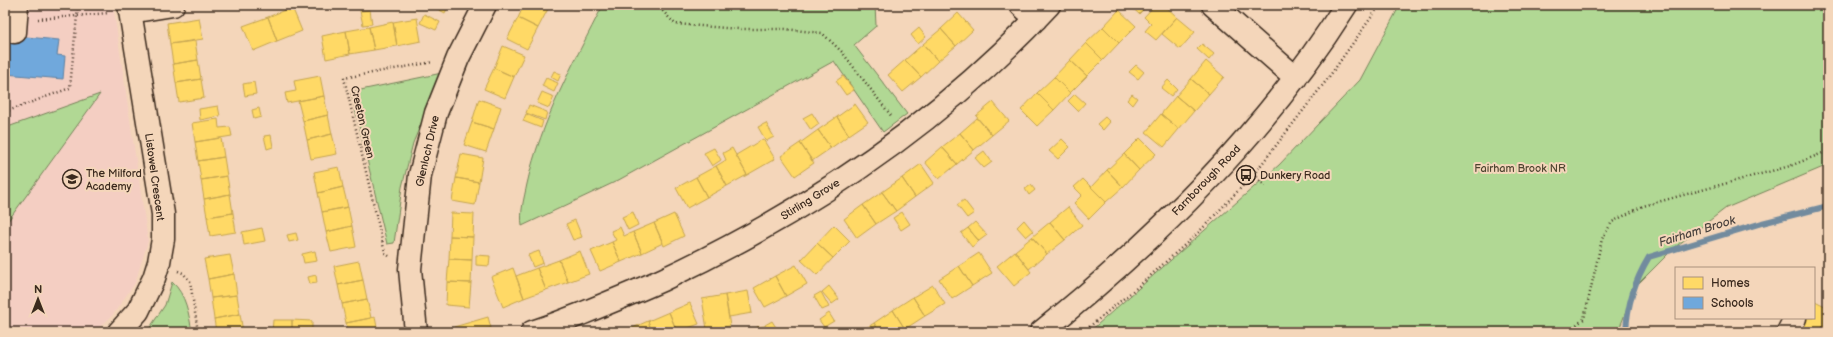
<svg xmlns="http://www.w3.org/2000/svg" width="1833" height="337" font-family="'Balsamiq Sans',sans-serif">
	<rect width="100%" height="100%" fill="#f4d6ba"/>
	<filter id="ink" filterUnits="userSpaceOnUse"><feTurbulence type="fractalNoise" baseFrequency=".025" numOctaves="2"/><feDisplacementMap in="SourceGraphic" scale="8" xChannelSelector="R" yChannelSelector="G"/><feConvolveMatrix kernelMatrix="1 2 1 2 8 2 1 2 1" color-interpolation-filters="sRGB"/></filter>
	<g filter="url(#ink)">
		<path fill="#f4cec2" d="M5,5H113L148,241L135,283L112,316L94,332H5Z"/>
		<path fill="#b1d894" stroke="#768159" d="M603,5H875L876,26L854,45L907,114L883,132L834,61L615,182L522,226C520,211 524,199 527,184C541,121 574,62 603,5Z
			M1400,5H1828V165L1726,208L1674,248L1636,286L1618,332H1089L1279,165L1360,80Z
			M442,73L413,143L402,187L394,243L387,244L351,92Z
			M100,94L5,225V128Z
			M172,282C186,294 189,315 192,332H147L165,305Z"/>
		<path fill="#ffd966" stroke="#c4a450" d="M430,5H449L445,13Z
			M524,5H545L549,7L538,28L518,18Z
			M1132,5H1140L1144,9L1139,14L1130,6Z
			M1155,5H1164L1177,17L1156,40L1145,31L1151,24L1144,17Z
			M292,7L302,31L277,41L268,17Z
			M370,10L372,24L363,25L360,11Z
			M1119,10L1136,26L1119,43L1103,27Z
			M958,13L973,30L956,46L941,29Z
			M424,14L440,22L436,30L420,23Z
			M268,17L277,41L253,51L243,26Z
			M1177,17L1195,32L1180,49L1162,34Z
			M199,18L203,39L170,44L167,23Z
			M417,18L421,41L397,46L393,22Z
			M518,18L538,28L527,49L507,39Z
			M393,22L397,46L374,50L369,27Z
			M369,27L374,50L350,54L346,31Z
			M1103,27L1119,43L1103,60L1086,43Z
			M919,28L926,37L918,44L911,35Z
			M941,29L956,46L938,61L923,44Z
			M346,31L350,54L326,59L322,36Z
			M195,41L198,60L173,64L170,44Z
			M1086,43L1103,60L1087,76L1070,60Z
			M923,44L938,61L921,77L905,60Z
			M1202,44L1214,54L1209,60L1197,49Z
			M503,46L524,55L514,77L494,68Z
			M198,60L201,79L176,83L173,64Z
			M905,60L921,77L903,92L888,75Z
			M1070,60L1087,76L1070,93L1054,77Z
			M1206,61L1224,77L1209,94L1191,79Z
			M1136,65L1144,72L1138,79L1129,72Z
			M494,68L514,77L505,98L484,89Z
			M554,71L561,74L558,81L551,77Z
			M320,76L324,96L287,103L285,93L296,91L294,81Z
			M843,76L854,90L846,95L836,81Z
			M1054,77L1070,93L1054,110L1037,93Z
			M546,78L558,83L554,92L542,86Z
			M201,79L204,98L179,102L176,83Z
			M1191,79L1209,94L1194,111L1176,96Z
			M1168,80L1177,89L1171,96L1161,88Z
			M254,82L256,94L245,96L243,84Z
			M542,92L554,97L549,108L537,103Z
			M1037,93L1054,110L1037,126L1021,110Z
			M1075,94L1085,103L1078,111L1068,101Z
			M1132,94L1137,98L1132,105L1127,100Z
			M324,96L328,115L303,121L298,101Z
			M1176,96L1194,111L1179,129L1161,114Z
			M479,99L501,107L494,129L472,122Z
			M993,102L1009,121L992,135L976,116Z
			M855,104L868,122L849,135L837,117Z
			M529,105L547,112L545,120L526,113Z
			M218,106L220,116L200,120L199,109Z
			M259,108L261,117L254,119L252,110Z
			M812,113L819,124L811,130L803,118Z
			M526,114L543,121L541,128L523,121Z
			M1161,114L1179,129L1164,147L1146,132Z
			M328,115L332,134L307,140L303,121Z
			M837,117L849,135L831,148L818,130Z
			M1105,117L1110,122L1103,130L1097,124Z
			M977,118L992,135L974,150L960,133Z
			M218,119L219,128L230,127L232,136L195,142L192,123Z
			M472,122L494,129L486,152L464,145Z
			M766,123L774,137L766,141L758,127Z
			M818,130L831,148L812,161L800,143Z
			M960,133L974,150L957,164L942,147Z
			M332,134L337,154L311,159L307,140Z
			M271,135L273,147L267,149L264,136Z
			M221,138L224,157L198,161L195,142Z
			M1140,138L1156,154L1139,170L1124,154Z
			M763,139L775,159L747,175L736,155Z
			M1062,139L1070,147L1058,159L1049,151Z
			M800,143L814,163L795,176L781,156Z
			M942,147L957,164L939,179L925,162Z
			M714,148L721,160L712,166L704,153Z
			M732,148L747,175L727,186L716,166L726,160L723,153Z
			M984,151L992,162L984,168L975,158Z
			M461,154L483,158L479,182L456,178Z
			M1124,154L1139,170L1123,187L1107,170Z
			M224,157L227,176L201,180L198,161Z
			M921,164L934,183L915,197L902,178Z
			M716,166L727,186L707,197L696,177Z
			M339,167L343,187L318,193L314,172Z
			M1107,170L1123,187L1106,202L1091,187Z
			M227,176L230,194L204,199L201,180Z
			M696,177L707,197L687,208L676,188Z
			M456,178L479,182L475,205L452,201Z
			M902,178L915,197L896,211L882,192Z
			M1083,179L1106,202L1089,219L1074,203L1082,195L1074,187Z
			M1031,185L1035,190L1029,195L1025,189Z
			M343,187L348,207L322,212L318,193Z
			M882,192L896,211L876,224L863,205Z
			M230,194L233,213L207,217L204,199Z
			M964,200L974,213L967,218L957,205Z
			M863,205L876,224L857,238L844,219Z
			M348,207L352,226L326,232L322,212Z
			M1068,207L1082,225L1065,240L1050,222Z
			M633,212L638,225L628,230L622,217Z
			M902,212L910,224L901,230L893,218Z
			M233,213L236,232L210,236L207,217Z
			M451,213L474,214L473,237L450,236Z
			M674,214L684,236L664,246L654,223Z
			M575,220L582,237L573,240L566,224Z
			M1024,220L1033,231L1026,237L1017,227Z
			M975,222L987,235L979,241L968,228Z
			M1050,222L1065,240L1047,254L1032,237Z
			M654,223L663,243L642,253L633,232Z
			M834,225L850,241L833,258L817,243Z
			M352,226L356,247L331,252L326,232Z
			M620,227L624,236L633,232L642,253L621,262L612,242L616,240L611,231Z
			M262,228L265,241L244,245L242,232Z
			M968,228L979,241L972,247L961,233Z
			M296,233L298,240L289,242L287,235Z
			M450,236L473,237L472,260L449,259Z
			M1032,237L1047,254L1029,269L1015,251Z
			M612,242L621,262L600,271L591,251Z
			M817,243L833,258L817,275L801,260Z
			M315,251L317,261L304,263L302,254Z
			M539,251L543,263L533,267L528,255Z
			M580,251L589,274L568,282L559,260Z
			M1015,251L1031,272L1014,286L997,266Z
			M979,253L992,273L972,286L959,266Z
			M230,255L234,274L208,279L204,259Z
			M476,255L490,256L489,266L476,265Z
			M449,259L472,260L471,283L447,282Z
			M559,260L568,282L546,290L537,268Z
			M359,261L363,280L338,285L334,266Z
			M796,265L807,284L786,296L775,276Z
			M959,266L972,286L952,299L939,279Z
			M513,268L524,298L503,307L491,277Z
			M537,268L546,290L524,298L516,276Z
			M234,274L237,295L211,298L208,279Z
			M316,275L317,283L310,284L308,277Z
			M775,276L786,296L765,307L754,288Z
			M363,280L367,299L342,304L338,285Z
			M447,282L471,283L469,307L446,305Z
			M933,285L945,304L925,316L913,297Z
			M829,286L839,299L832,304L822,292Z
			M748,291L752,313L729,317L725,295Z
			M821,292L829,307L822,310L814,296Z
			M237,295L240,314L214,319L211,298Z
			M725,295L730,326L707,329L702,299Z
			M913,297L925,316L905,329L893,310Z
			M367,299L371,318L346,323L342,304Z
			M1815,301L1825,306L1828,302V332H1803L1799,329L1805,318H1814Z
			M690,303L699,324L677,332L669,312Z
			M893,310L905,329L901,332H880L874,323Z
			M669,312L677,332H652L648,321Z
			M829,313L834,321L824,327L819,320Z
			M240,314L243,332H216L214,319Z
			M375,317L378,332H348L346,323Z
			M488,317L491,328L478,332H456L454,327Z
			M273,320H292V332H272Z
			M292,320L312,321V332H292Z
			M648,321L652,332H627L626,331Z
			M772,321L779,332H769L765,325Z
			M874,323L880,332H860Z
			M765,326L766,332H757V327Z"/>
		<path fill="#6fa8dc" stroke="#5f82a3" d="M5,35L59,40L57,55L65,56L63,79L5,74Z"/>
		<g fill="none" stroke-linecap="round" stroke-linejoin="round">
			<path stroke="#728b9e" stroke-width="6" d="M1626,332C1627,306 1635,280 1649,257L1762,223L1828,206"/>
			<g stroke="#3b2a1e" stroke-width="25">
				<path id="minor" d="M1021,5L1036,19
					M1213,5L1296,78
					M130,12L173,5
					M15,32L17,5
					M119,332L138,311L154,278L159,262L163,239V214L129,5
					M416,332L410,269L420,175L436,113L458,58L485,5
					M532,332C549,327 565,320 581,314C608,303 635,292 662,280C805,213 941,122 1049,5
					M1041,332C1156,240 1267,130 1346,5
					M1788,332L1795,318"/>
			</g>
			<path stroke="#3b2a1e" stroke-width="2.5" stroke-dasharray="1 3" stroke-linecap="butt" d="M657,5L675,24L739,29H785L822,33L842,52L892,117
				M38,19L109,13
				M5,112L70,88L78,5
				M1254,174L1265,186
				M389,256L385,253L344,78L433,62
				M178,271L183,273L190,281L198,332
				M1083,332L1140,285L1198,233L1254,174L1326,81L1380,5
				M1567,332L1584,319L1602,239L1612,222L1643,206L1790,166L1828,151"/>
			<use href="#minor" stroke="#f4d6ba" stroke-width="22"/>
		</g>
	</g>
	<defs>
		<g id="bus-ring" transform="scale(1)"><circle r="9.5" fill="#f4d6ba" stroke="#3b2a1e" stroke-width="1.5"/><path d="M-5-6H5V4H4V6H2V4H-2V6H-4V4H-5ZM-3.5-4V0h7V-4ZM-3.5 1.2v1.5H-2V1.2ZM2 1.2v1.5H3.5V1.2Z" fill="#3b2a1e"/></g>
		<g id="school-ring" transform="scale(1)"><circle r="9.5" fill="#f4d6ba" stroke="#3b2a1e" stroke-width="1.5"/><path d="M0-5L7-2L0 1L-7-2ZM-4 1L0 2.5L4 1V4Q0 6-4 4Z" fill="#3b2a1e"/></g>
	</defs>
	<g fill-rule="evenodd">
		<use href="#bus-ring" x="1246" y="175"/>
		<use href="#school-ring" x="72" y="179"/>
	</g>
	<g text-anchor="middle" stroke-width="4" stroke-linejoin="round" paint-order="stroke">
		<g font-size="11" fill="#3b2a1e" stroke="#f4d6ba">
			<text transform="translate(363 122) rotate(77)" y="4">Creeton Green</text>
			<text transform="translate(427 151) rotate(-77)" y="4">Glenloch Drive</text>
			<text transform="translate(155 177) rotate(82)" y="4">Listowel Crescent</text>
			<text transform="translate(1206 180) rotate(-46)" y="4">Farnborough Road</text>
			<text transform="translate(810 199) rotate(-32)" y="4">Stirling Grove</text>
		</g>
		<g font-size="11" fill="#4d4430" stroke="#f4d6ba">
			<text x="1520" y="172">Fairham Brook NR</text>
		</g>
		<g font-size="11" fill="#3b2a1e" stroke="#f4d6ba" text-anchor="start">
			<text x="86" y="177">The Milford<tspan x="86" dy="13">Academy</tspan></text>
			<text x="1260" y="179">Dunkery Road</text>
		</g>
		<g font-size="12" font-style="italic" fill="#49423e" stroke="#f4d6ba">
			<text transform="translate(1697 231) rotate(-17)" y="4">Fairham Brook</text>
		</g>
	</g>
	<rect width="1833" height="337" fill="none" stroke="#f4d6ba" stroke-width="20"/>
	<rect x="10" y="10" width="1813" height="317" fill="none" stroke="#3b2a1e" stroke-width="1.5" filter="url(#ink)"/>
	<rect x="1675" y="267" width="140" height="52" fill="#f4d6ba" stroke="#aa917c"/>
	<rect x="1683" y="277" width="20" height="12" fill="#ffd966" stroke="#aa917c"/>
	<text x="1711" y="287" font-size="12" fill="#3b2a1e">Homes</text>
	<rect x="1683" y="297" width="20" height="12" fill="#6fa8dc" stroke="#aa917c"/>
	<text x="1711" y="307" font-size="12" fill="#3b2a1e">Schools</text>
	<g transform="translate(38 299)" stroke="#f4d6ba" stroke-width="3" paint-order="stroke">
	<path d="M0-3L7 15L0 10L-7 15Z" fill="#3b2a1e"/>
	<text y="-6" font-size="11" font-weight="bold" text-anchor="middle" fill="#3b2a1e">N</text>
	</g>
</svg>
